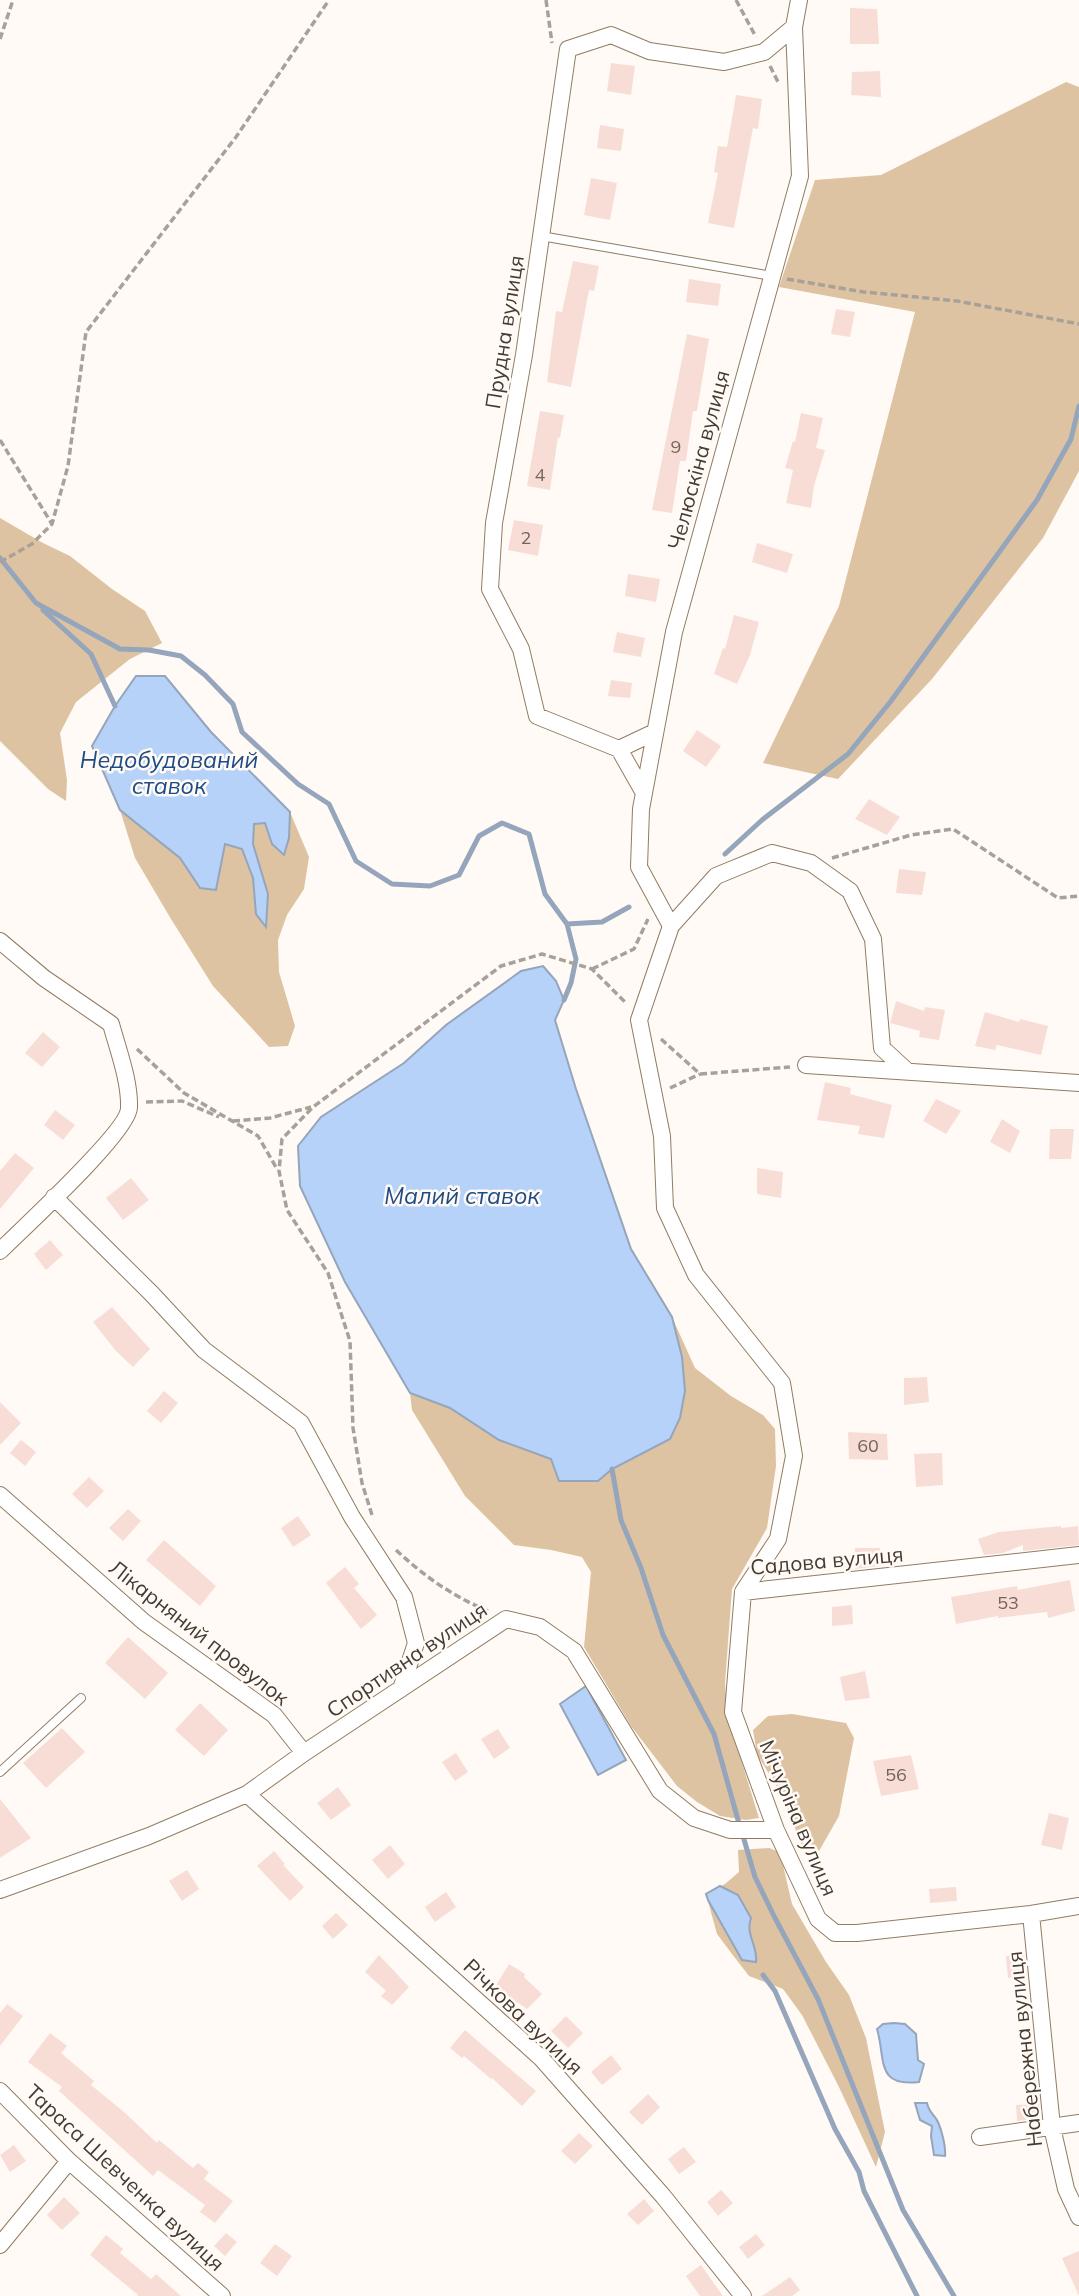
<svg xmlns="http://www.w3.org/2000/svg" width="1079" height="2296" font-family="Mulish,sans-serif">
	<rect width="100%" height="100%" fill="#fffaf5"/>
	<path fill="#ddc3a2" d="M1066,82L1079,87V471L1043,538L932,679L838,779L763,763L839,606L915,312L779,287L815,180L881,175Z
		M0,518L43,543L70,556L112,589L145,611L162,643L130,659L76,702L60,733L67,780L66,801L48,789L0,741Z
		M120,810L180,858L200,888L220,861L225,843L242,849L253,878L256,914L268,894L253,844L254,824L265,822L272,844L289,838L290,812L309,857L304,889L287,915L278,940L279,972L295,1026L288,1046L269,1047L213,986L171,919L135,858Z
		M672,1317L695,1368L731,1396L763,1415L775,1429L776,1466L767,1528L732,1589L725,1683L727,1714L759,1818L746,1820L720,1816L697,1802L677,1786L631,1726L584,1647L591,1572L582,1557L551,1550L514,1545L465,1496L412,1410L410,1393L450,1408L499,1440L551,1459L598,1481L612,1469L629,1461L682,1357Z
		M792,1714L846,1723L854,1738L839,1816L819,1851L803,1849L784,1799L757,1754L753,1730L768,1716Z
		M769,1848L780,1852L792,1904L826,1962L849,1995L866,2038L885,2132L876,2167L838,2085L802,2015L783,1989L749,1976L732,1954L717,1934L706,1894L725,1884L739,1872L738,1850Z"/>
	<path fill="#b6d2f8" stroke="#94a5bc" stroke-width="2" d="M136,676H165L211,732L290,812L289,838L284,855L272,844L265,823L254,824L253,844L268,894L266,927L256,914L253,878L242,849L225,844L216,890L200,888L180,858L120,810L92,746L115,706Z
		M543,966L556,981L564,1000L555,1020L576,1089L631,1249L672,1317L682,1357L685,1391L680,1418L670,1439L612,1469L598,1481H559L551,1459L499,1440L450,1408L410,1393L345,1282L300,1186L298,1146L321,1117L404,1063L446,1025L521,971Z
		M586,1686L626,1760L598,1775L560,1704Z
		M720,1886L738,1895L751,1918C745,1934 758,1946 756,1962L742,1960L708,1900L706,1894Z
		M894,2023L905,2024L916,2034L918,2060L924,2064L919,2082C875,2087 886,2059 877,2029L883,2024Z
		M915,2103H927C929,2113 935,2115 938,2122C942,2131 946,2147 945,2156L934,2155L931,2136L932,2126L920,2120Z"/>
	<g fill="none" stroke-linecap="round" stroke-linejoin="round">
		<path stroke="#94a5bc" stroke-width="5" d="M0,558L36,603L120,649L149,650L181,656L205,675L233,704L242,732L298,784L329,804L356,861L392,884L430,886L459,875L479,836L502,823L529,834L545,894L567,924L576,959L571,983L564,1000
			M43,610L91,654L115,706
			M725,854L762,820L848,754L891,701L1037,500L1071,439L1079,406
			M567,924L602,922L629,907
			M612,1469L621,1520L641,1568L663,1635L714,1734L740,1827
			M743,1836L755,1877L775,1918L818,1999L903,2210L954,2296
			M763,1975L775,1991L835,2129L859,2172L864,2191L917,2296"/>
	</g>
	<path fill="#f8ddd7" d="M850,8L877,9L879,44H850Z
		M611,63L635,66L631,95L607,91Z
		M880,71L881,97L851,95L852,72Z
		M736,95L762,99L758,129L753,128L734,228L708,223L718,173L714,172L718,146L727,147Z
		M600,125L624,129L621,151L597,148Z
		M591,178L617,183L610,220L584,215Z
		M573,261L599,266L594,291L589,290L571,387L547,382L556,311L562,312Z
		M689,279L721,284L718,306L686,302Z
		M836,309L855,312L850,337L831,334Z
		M687,334L709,339L697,411H693L686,461H680L672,513L652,510Z
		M540,411L564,415L560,438L558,437L550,490L527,486Z
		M801,413L823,418L816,448L825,450L814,486L811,508L786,503L793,470L785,468L793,441L795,442Z
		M514,520L543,525L538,556L508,550Z
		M757,543L793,554L787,573L752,562Z
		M628,574L660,579L656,602L625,596Z
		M734,615L759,622L750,655L737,684L714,674L723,648L725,649Z
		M617,632L645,638L641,657L613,652Z
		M611,680L632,683L630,698L608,696Z
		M697,730L721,746L706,767L683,751Z
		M869,799L900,817L887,835L855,819Z
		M899,869L926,872L922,895L896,893Z
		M896,1001L924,1011L925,1007L945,1010L939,1040L919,1037L920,1031L890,1023Z
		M985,1012L1019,1022L1020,1019L1048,1026L1041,1055L997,1045L995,1050L975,1046Z
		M43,1032L60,1047L42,1067L25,1053Z
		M825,1082L851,1088L850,1094L892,1105L884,1138L858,1134L860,1126L817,1120Z
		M936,1099L961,1111L946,1134L923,1121Z
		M55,1110L75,1125L63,1140L44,1125Z
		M1002,1119L1020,1131L1010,1153L990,1142Z
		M1050,1129H1074L1071,1159H1049Z
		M15,1153L34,1168L0,1209V1171Z
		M757,1168L783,1172L781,1198L757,1194Z
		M131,1178L149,1200L123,1220L106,1198Z
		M50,1240L63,1255L46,1270L34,1254Z
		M112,1307L150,1349L133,1367L116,1351L93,1322Z
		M927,1377L929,1402L904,1405V1378Z
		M164,1391L178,1403L161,1423L147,1411Z
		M0,1402L21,1423L0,1445Z
		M848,1432L887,1434L888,1460L849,1459Z
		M21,1440L36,1452L25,1466L10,1453Z
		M942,1453L943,1485L916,1487L914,1454Z
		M89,1477L104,1491L87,1508L72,1494Z
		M128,1509L141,1521L123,1541L109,1528Z
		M298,1516L311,1535L293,1547L281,1528Z
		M1061,1526V1528L1078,1526L1079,1545L1023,1551V1545L1003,1553L984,1555L978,1539L999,1532Z
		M164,1540L216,1586L200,1606L146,1560Z
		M855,1548H880L879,1566L855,1569Z
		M345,1567L359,1584L354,1588L377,1615L361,1629L326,1583Z
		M1070,1580L1075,1611L1048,1618L1047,1612L998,1618V1616L956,1624L951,1597L1017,1586L1018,1590Z
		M852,1605L853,1624L832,1626V1607Z
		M128,1637L168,1673L145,1699L105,1663Z
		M865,1671L870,1698L845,1701L840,1677Z
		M200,1703L228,1730L204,1756L175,1730Z
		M62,1728L85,1752L46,1788L23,1763Z
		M498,1729L510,1748L494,1759L481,1739Z
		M456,1753L468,1772L455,1781L442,1762Z
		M911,1755L919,1789L881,1796L873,1761Z
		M338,1787L351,1805L331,1820L317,1803Z
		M0,1799L31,1838L0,1858Z
		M1049,1813L1069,1818L1062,1850L1041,1845Z
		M390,1845L405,1864L388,1879L372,1860Z
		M274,1851L285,1864L283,1865L304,1887L290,1901L257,1866Z
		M187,1870L199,1889L182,1901L169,1881Z
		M956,1887L957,1901L930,1903L929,1889Z
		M446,1892L456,1907L435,1922L425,1907Z
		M336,1913L348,1925L333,1939L322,1926Z
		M1024,1954L1027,1976L1008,1978L1006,1956Z
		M379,1955L409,1987L392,2005L381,1996L386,1991L365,1972Z
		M509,1964L525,1974L524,1977L542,1994L527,2009L495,1987Z
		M7,2004L23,2016L0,2046V2013Z
		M566,2016L583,2033L568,2048L551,2031Z
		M465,2030L536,2091L522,2106L492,2078L491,2079L464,2056L462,2058L450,2048Z
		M50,2033L67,2046L61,2053L94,2081L91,2085L124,2112L157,2143L159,2140L193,2168L198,2163L209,2172L204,2179L233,2201L215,2223L200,2212L205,2205L158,2170L153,2176L59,2091L62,2087L28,2062Z
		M611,2055L622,2069L602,2085L591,2072Z
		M648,2094L660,2107L642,2125L629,2112Z
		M1039,2104L1040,2118L1017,2121L1016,2105Z
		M579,2133L593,2146L575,2164L561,2151Z
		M14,2145L26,2161L10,2172L0,2155Z
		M684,2147L696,2162L679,2174L668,2159Z
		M721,2190L733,2203L718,2216L707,2202Z
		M64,2197L80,2213L62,2230L47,2215Z
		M644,2199L654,2211L638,2225L627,2214Z
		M226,2233L237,2242L225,2256L214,2246Z
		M756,2234L765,2245L748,2259L739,2247Z
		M106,2235L123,2249L120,2253L151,2279L156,2274L181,2296H137L138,2295L90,2255Z
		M275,2244L292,2256L277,2276L260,2263Z
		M1079,2251V2296L1062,2258Z
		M701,2265L723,2296H700L686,2276Z
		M790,2277L800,2290L792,2296H762Z"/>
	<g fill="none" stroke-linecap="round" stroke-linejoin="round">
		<g stroke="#907c62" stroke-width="10">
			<path id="service" d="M541,236L772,276
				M0,1772L81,1698"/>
		</g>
		<g stroke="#907c62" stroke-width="18">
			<path id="minor" d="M619,749L655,732
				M644,793L619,749L537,716L521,649L490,589L494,523L524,355L568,49L611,35L649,51L724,62L764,52L794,27
				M671,926L639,867L641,809L674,632L800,176L794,27L799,0
				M0,941L44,978L111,1024C118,1050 130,1081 129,1108C129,1131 22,1229 0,1251
				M806,1065L1079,1083
				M907,1071L882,1048L873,939L850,891L811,863L772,853L716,876L671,926L639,1020L662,1136L665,1208L696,1275L782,1383L794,1456L778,1539L743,1592L1079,1555
				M54,1197L151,1293L204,1350L301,1423L352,1517L404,1597L416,1643L401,1689
				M0,1495L144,1622L274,1715L304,1753
				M743,1592L733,1712L776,1830L818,1919L835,1933H857L1031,1914L1079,1906
				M247,1794L541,2058L663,2196L743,2296
				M0,1890L149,1836L247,1794L304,1753L506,1619L540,1627L574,1651L660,1791L694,1818L730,1830H776
				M1031,1914L1052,2127L1066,2189L1079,2217
				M0,2091L69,2161L222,2296
				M980,2137L1079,2123
				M0,2245L69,2161"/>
		</g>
		<path stroke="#a8a199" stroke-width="3.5" stroke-dasharray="7 3.5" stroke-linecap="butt" d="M546,0L552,43
			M736,0L756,37
			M0,39L13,0
			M770,66L779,84
			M787,279L864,292L957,301L1079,324
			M0,440L52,524
			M0,562L32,544L52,524L68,466L86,332L236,137L329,0
			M832,858L911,835L953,829L1058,898L1079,896
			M592,969L634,949L648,919
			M661,1039L700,1074L790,1067
			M137,1049L184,1093L258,1136L277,1169
			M670,1088L700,1074
			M146,1102L182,1101L219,1117
			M233,1121L270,1118L311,1107
			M372,1515L362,1483L353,1428L350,1341L328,1273L287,1210L279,1171L282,1139L313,1107L501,966L542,954L592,969L626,1003
			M396,1550C424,1576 452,1596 488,1611"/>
		<use href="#service" stroke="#fff" stroke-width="8"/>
		<use href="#minor" stroke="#fff" stroke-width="16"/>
	</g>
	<g text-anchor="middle" stroke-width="5" stroke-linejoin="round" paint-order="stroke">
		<g font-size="18" fill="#72645a">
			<text x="676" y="453">9</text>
			<text x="540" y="481">4</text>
			<text x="526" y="544">2</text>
			<text x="868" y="1452">60</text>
			<text x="1008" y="1609">53</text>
			<text x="896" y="1781">56</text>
		</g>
		<g font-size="21" fill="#453b30" stroke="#fffaf5">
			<text transform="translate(505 332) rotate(-81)" y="7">Прудна вулиця</text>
			<text transform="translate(699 460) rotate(-75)" y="7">Челюскіна вулиця</text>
			<text transform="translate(827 1561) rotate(-5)" y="7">Садова вулиця</text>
			<text transform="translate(199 1633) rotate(38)" y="7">Лікарняний провулок</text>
			<text transform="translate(407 1660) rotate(-34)" y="7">Спортивна вулиця</text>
			<text transform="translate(798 1818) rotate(67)" y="7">Мічуріна вулиця</text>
			<text transform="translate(523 2017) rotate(44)" y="7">Річкова вулиця</text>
			<text transform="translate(1025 2049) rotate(-96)" y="7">Набережна вулиця</text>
			<text transform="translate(125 2178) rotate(43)" y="7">Тараса Шевченка вулиця</text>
		</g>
		<g font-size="23" font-style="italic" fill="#1f4b84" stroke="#fffaf5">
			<text x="169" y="768">Недобудований<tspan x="169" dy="26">ставок</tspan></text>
			<text x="462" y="1204">Малий ставок</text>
		</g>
	</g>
</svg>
